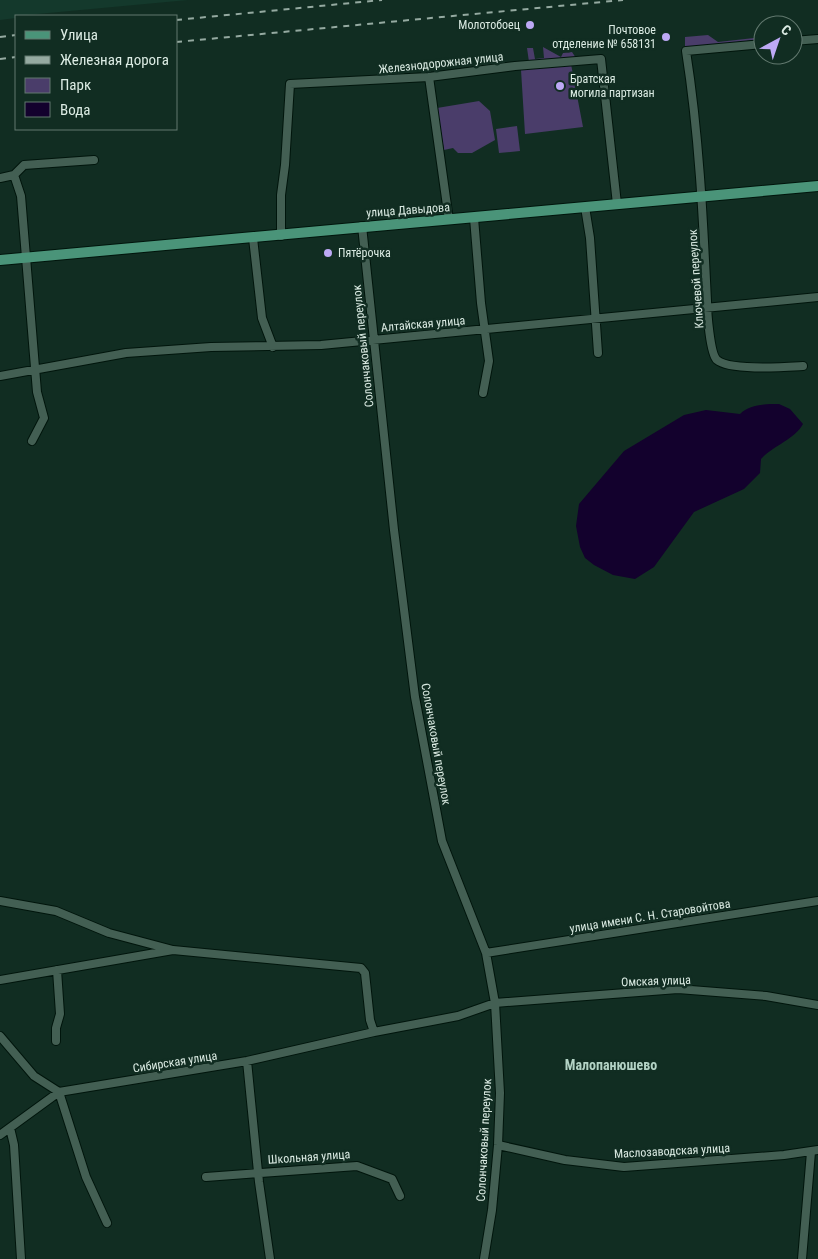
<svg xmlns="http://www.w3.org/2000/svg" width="818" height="1259" font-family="'Roboto Condensed',sans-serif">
	<rect width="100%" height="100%" fill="#112d22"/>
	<path fill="#14392c" d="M0,0H188L16,16V18L0,20Z"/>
	<path fill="#4a3d6a" d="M708,35L718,42L763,37V39L685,48V37Z
		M543,47L561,57L563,53L572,52L576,58L529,62L527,48H533L535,59L544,58Z
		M571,64L583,127L525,134L521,70Z
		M479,101L490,111L495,140L472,153H458L453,148L444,150L437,108Z
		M517,126L520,151L499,153L496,129Z"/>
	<path fill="#13012d" d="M779,404L790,409L803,424C794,440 774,445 761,459L760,473L744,489L694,512L654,567L635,579L613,575L594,565L585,558L580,547L576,526L579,504L624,451L684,415L706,410L740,414C750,404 766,404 779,404Z"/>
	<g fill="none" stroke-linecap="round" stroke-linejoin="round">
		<g stroke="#00150c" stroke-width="10">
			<path id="minor" d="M793,41L818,39
				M763,44L686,51C699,134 703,217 707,301C707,312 710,354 717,360C730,371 785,367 803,366
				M429,77L449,220
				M14,175L21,196L37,392L44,418L32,441
				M0,178L14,175L24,165L94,160
				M585,207L590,238L598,353
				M474,218L481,303L489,361L483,393
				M362,226L394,530L415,697L442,841L486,953L495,1003L500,1093L498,1145L492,1210L484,1259
				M281,236V195L285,165L290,84L429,77L515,66L601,59L617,204
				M253,238L262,318L273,347
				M0,376L126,353L211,347L321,345L818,297
				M0,901L56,911L109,933L173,950L0,980
				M173,950L361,968L365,973L370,1020L374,1032
				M486,953L818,901
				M0,1036L34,1076L59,1092L247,1061L374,1032L458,1016L495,1003L678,989L766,996L818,1005
				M56,1041V1028L60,1014L57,970
				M247,1061L259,1182L270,1259
				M10,1128L14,1145L21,1259
				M0,1135L59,1092L86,1177L107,1223
				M498,1145L565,1160L624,1167L784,1155L818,1150
				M206,1177L357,1166L392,1179L400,1196
				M802,1259L811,1152"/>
		</g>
		<g stroke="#00150c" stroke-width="12">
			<path id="major" d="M0,260L818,186"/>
		</g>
		<use href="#minor" stroke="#435f53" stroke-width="8"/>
		<use href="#major" stroke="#4a9479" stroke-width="10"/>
		<path stroke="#95aaa1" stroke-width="2" stroke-dasharray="6 6" stroke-linecap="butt" d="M176,20L382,0
			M0,37L16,35
			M176,42L623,0
			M0,59L16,57"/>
	</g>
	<g fill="#bda9f5" stroke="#112d22" stroke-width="2">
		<circle cx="530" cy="25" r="5"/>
		<circle cx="666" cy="37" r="5"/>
		<circle cx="560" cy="86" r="5"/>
		<circle cx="328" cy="253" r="5"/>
	</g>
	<g text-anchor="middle" stroke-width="5" stroke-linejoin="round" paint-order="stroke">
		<g font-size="12" fill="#dbebe3" stroke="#112d22" text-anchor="end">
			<text x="520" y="29">Молотобоец</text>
			<text x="656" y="34">Почтовое<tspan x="656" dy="14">отделение № 658131</tspan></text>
			<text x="570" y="83" text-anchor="start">Братская<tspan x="570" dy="14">могила партизан</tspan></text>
			<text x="338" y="257" text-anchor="start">Пятёрочка</text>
		</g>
		<g font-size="12" fill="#dbebe3" stroke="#112d22">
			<text transform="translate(441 63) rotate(-6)" y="4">Железнодорожная улица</text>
			<text transform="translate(408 210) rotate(-4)" y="4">улица Давыдова</text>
			<text transform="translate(696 279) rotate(-94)" y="4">Ключевой переулок</text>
			<text transform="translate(423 324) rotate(-5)" y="4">Алтайская улица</text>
			<text transform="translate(363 346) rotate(-96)" y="4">Солончаковый переулок</text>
			<text transform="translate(436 744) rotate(80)" y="4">Солончаковый переулок</text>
			<text transform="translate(650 916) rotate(-9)" y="4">улица имени С. Н. Старовойтова</text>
			<text transform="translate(656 981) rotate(-2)" y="4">Омская улица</text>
			<text transform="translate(175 1062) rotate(-9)" y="4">Сибирская улица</text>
			<text transform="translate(484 1140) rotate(-87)" y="4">Солончаковый переулок</text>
			<text transform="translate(672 1151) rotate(-3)" y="4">Маслозаводская улица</text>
			<text transform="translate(309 1157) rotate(-4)" y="4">Школьная улица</text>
		</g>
		<g font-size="14" font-weight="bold" fill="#b3d3c5" stroke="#112d22">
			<text x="611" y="1070">Малопанюшево</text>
		</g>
	</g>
	<rect x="15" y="15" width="162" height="115" fill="#112d22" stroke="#62796f"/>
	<rect x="25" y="31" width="25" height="8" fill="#4a9479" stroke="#62796f"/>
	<text x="60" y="40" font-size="15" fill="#dbebe3">Улица</text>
	<rect x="25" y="56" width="25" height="8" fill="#95aaa1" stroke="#62796f"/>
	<text x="60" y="65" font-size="15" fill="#dbebe3">Железная дорога</text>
	<rect x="25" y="78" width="25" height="15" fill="#4a3d6a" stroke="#62796f"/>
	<text x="60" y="90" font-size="15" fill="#dbebe3">Парк</text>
	<rect x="25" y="102" width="25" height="15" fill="#13012d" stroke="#62796f"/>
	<text x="60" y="115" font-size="15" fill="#dbebe3">Вода</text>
	<g transform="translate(778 40) rotate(40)"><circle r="24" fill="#112d22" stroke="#62796f"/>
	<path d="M0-4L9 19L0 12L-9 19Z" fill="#bda9f5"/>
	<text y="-8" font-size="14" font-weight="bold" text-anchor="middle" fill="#dbebe3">С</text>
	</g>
</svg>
